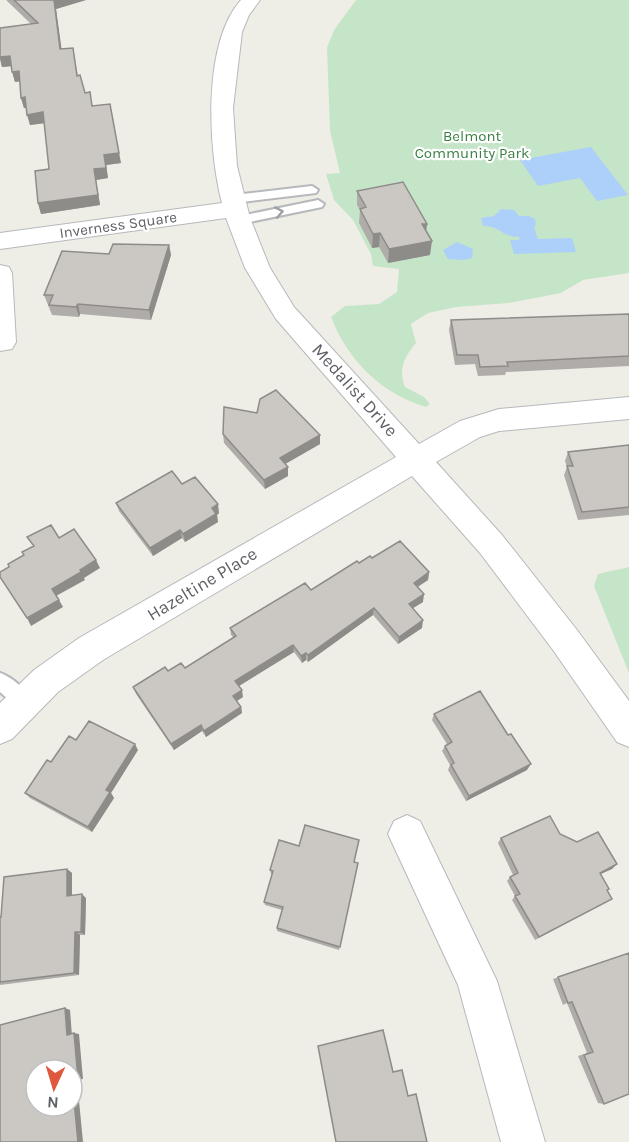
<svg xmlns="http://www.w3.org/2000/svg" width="629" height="1142" font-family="Karla,sans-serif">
	<rect width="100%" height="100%" fill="#efeee6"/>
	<path fill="#c5e5c8" d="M356,0H629V273L583,280L561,293L509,303L456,307L428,313L411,324L416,343C404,357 398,370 405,387L424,397L430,404L426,407C381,394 347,359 331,317L345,306L379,304L397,292L399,269L373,266L371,254L353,220L334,200L326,174L340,173L330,131L327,48L334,30Z
		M629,567V673L594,586L598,574Z"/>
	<path fill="#acd0f9" d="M591,147L628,195L597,201L580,178L538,186L520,160Z
		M501,209L514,210L519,216H529L535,219L536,225L534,227L538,239L572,238L576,252L514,254L510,240H519L520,237C501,237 501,226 483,226L481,218L494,216Z
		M457,242L473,249L472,258L465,260L448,259L443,250Z"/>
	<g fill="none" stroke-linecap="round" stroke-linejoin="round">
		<g stroke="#b6b8bc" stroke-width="4">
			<path id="lane" d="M312,186L318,190L316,193L234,203L228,199L234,195Z
				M318,200L324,204L322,207L240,224L234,220L240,216Z
				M0,673C12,677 28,691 33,702L30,708L24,710L18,708L0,692Z"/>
		</g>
		<g stroke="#b6b8bc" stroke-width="2">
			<path id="street" d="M241,0H260L249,15L242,32L233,108L237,166L250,218L270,268L294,307L419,444L460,421L499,409L629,397V419L499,431L480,437L436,462L502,535L577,630L629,701V747L617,742L553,650L480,553L412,476L103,660L58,692L12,739L0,744V703L34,670L79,638L396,457L276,319L245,268L226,218L0,249V233L222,203C208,151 202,43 241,0Z
				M0,265L9,267L12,273L16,342L12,349L0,351Z
				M407,815L420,821L497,981L545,1142H501L458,985L388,834L394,821Z"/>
		</g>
		<use href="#lane" fill="#fff" fill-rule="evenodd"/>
		<use href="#street" fill="#fff" fill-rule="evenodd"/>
	</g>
	<path fill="#afaca9" d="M6,0H86L56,9L61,49L73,48L78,76L85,93L93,106L121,163L106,165L108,178L96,180L100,205L41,214L38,203L49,169L44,123L30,125L26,108H24L21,98L20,81L15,82L11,66L2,67L0,60V28L31,24Z
		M357,191L427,224L426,231L430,255L388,263L379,247L372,248L359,223L360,210L357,205Z
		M169,245L171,255L151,320L80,314L79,317L52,315L44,295L109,254Z
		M629,314V366L506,372L505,375L478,376L475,364L455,365L449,330L451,320Z
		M223,434L320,435V444L285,464L288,476L265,489L224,443Z
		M629,445V515L578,520L564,475L567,467L565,461L568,452Z
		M182,484L219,513L217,515L218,522L185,542L182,538L153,556L119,511L116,503Z
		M372,558L429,572L428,580L418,587L423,602L412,608L422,628L398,644L373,615L308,662L306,660L302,663L294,652L238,686L243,697L236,701L241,707L242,713L206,737L202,731L174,750L136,694L133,687L168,671L185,668L234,638L231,635L230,628L311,590L359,563Z
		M434,714L527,770L466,801L448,770L450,765L442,751L445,746L447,744L432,720Z
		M76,740L138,750L111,793L114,798L92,832L30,798L25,793L51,762Z
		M560,834L612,869L600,874L607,891L612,899L535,940L512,900L515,896L507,881L510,877L513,875L498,843L501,838Z
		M354,862L358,863L339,950L277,931V928L282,910L265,905L264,902L272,874H271L270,870Z
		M67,869L72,873V895L86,898L85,935H80L79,975L0,985V917Z
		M629,953L604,1104L598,1103L578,1056L587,1053L567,1003L563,1005L553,979Z"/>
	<path fill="#8e8c89" d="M54,0H86L56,9L63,59L60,49Z
		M10,56L13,66L2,67L0,57Z
		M19,71L22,81L15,82L12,72Z
		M25,97L28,107L24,108L21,98Z
		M110,104L121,163L106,165L108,178L96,180L100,205L41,214L38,203L94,169L104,155Z
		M43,112L46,123L30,125L27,115Z
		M422,224H427L425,238Z
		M380,233L379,247L372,248L373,234Z
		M432,241L430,255L388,263L389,249Z
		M169,245L171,255L151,320L149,310Z
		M78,304L80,314L79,317L76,307Z
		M320,435V444L280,467V458Z
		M288,467V476L265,489L264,480Z
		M218,504L219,513L217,515L218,522L185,542L183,534L212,508Z
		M180,530L182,538L153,556L150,548Z
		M96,560L100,568L84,578L85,580L56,596L52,589Z
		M429,572L428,580L412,590L414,583Z
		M424,594L423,602L407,612L409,604Z
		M59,600L63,607L31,626L27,618Z
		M374,608L373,615L308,662V655Z
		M423,620L422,628L398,644L399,637Z
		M293,645L294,652L236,688L235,681Z
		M306,653V660L302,663L301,656Z
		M242,690L243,697L234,703L233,696Z
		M241,707L242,713L206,737L204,731Z
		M201,725L202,731L174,750L171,744Z
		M135,744L138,750L111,793L114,798L92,832L88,827L106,790Z
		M531,764L527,770L466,801L469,796Z
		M617,864L612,869L594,877L600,873Z
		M67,869L72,873V900L67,896Z
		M82,894L86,898L85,935L81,932Z
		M75,932L80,935L79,975L74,973Z
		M65,1008L70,1010L72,1036L67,1035Z
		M74,1033L79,1034L83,1079H78Z
		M72,1080H77L83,1142H78Z"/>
	<path fill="#cbc8c4" stroke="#8e8c89" stroke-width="1.5" fill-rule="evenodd" d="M14,0H54L60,49L73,48L77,76L80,75L85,93L90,92L92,106L110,104L119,153L104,155L106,168L94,169L98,195L38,203L35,171L49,169L43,112L27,115L25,97L21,98L19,71L12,72L10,56L0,57V28L38,23Z
		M403,182L427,224H422L432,241L389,249L380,233L373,234L360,209L366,207L357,191Z
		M113,244L169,245L149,310L78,304L76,307L49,305L53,295H44L62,251L109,254Z
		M629,314V356L507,362L508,366L480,367L478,355H457L451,320Z
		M276,390L320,435L280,458L288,467L264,480L223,434L224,407L257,413L260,399Z
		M629,445V507L582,512L567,466H573L568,452Z
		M172,471L182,484L195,477L218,504L212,508L216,514L183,534L180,530L150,548L116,503Z
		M51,525L59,538L74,529L96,560L80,570L81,572L52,589L59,600L27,618L0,577V572L9,567L8,564L24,555L22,552L34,546L27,537Z
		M400,541L429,572L414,583L424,594L409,604L423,620L399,637L374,608L308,655L306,653L301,656L293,645L235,681L242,690L233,696L241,707L204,731L201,725L171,744L133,687L165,667L168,671L181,663L185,668L236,636L230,628L305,583L311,590L357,561L359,563L370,556L372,558Z
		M480,691L508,735L511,734L531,764L469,796L451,765L454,763L445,746L452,742L434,714Z
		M89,721L135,744L106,790L110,792L88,827L25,793L47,760L51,762L69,736L76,740Z
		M550,816L560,834L577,842L598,832L617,864L600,873L609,889L607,890L612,899L539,937L515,896L520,894L510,877L518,873L501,838Z
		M305,825L359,840L354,862L358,863L340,947L277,928L283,907L264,902L273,871L270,870L279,840L299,846Z
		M67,869V896L82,894L81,932H75L74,973L0,982V917H1L4,877Z
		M629,953V1094L604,1104L584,1055L593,1052L572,1002L568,1003L558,977Z
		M65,1008L67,1035L74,1033L78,1079L72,1080L78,1142H0V1025ZM36,1070H72V1106H36Z
		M383,1030L393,1072L402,1070L408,1096L416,1094L427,1142H336L318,1046Z"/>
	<defs><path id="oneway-chevron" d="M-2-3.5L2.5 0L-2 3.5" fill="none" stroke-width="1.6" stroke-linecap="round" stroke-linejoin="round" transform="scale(1.5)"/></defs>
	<use stroke="#9ea0a3" href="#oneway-chevron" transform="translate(279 212) rotate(-11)"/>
	<g text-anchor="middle" stroke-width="4.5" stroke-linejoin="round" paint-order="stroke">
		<g font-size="15" fill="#3a8044" stroke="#fff">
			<text x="472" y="141">Belmont<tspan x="472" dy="17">Community Park</tspan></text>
		</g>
		<g font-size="15" fill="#5e6166" stroke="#fff">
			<text transform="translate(118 225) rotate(-8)" y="5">Inverness Square</text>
		</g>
		<g font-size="18" fill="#5e6166" stroke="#fff">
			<text transform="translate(355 390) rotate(48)" y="6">Medalist Drive</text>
			<text transform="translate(202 584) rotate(-31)" y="6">Hazeltine Place</text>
		</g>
	</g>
	<g transform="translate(54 1088) rotate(184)"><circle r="28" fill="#ffffff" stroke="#bfc0c2" stroke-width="1.5"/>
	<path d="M0-4.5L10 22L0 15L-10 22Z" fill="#de593d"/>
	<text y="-9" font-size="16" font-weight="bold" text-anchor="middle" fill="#5e6166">N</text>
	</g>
</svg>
